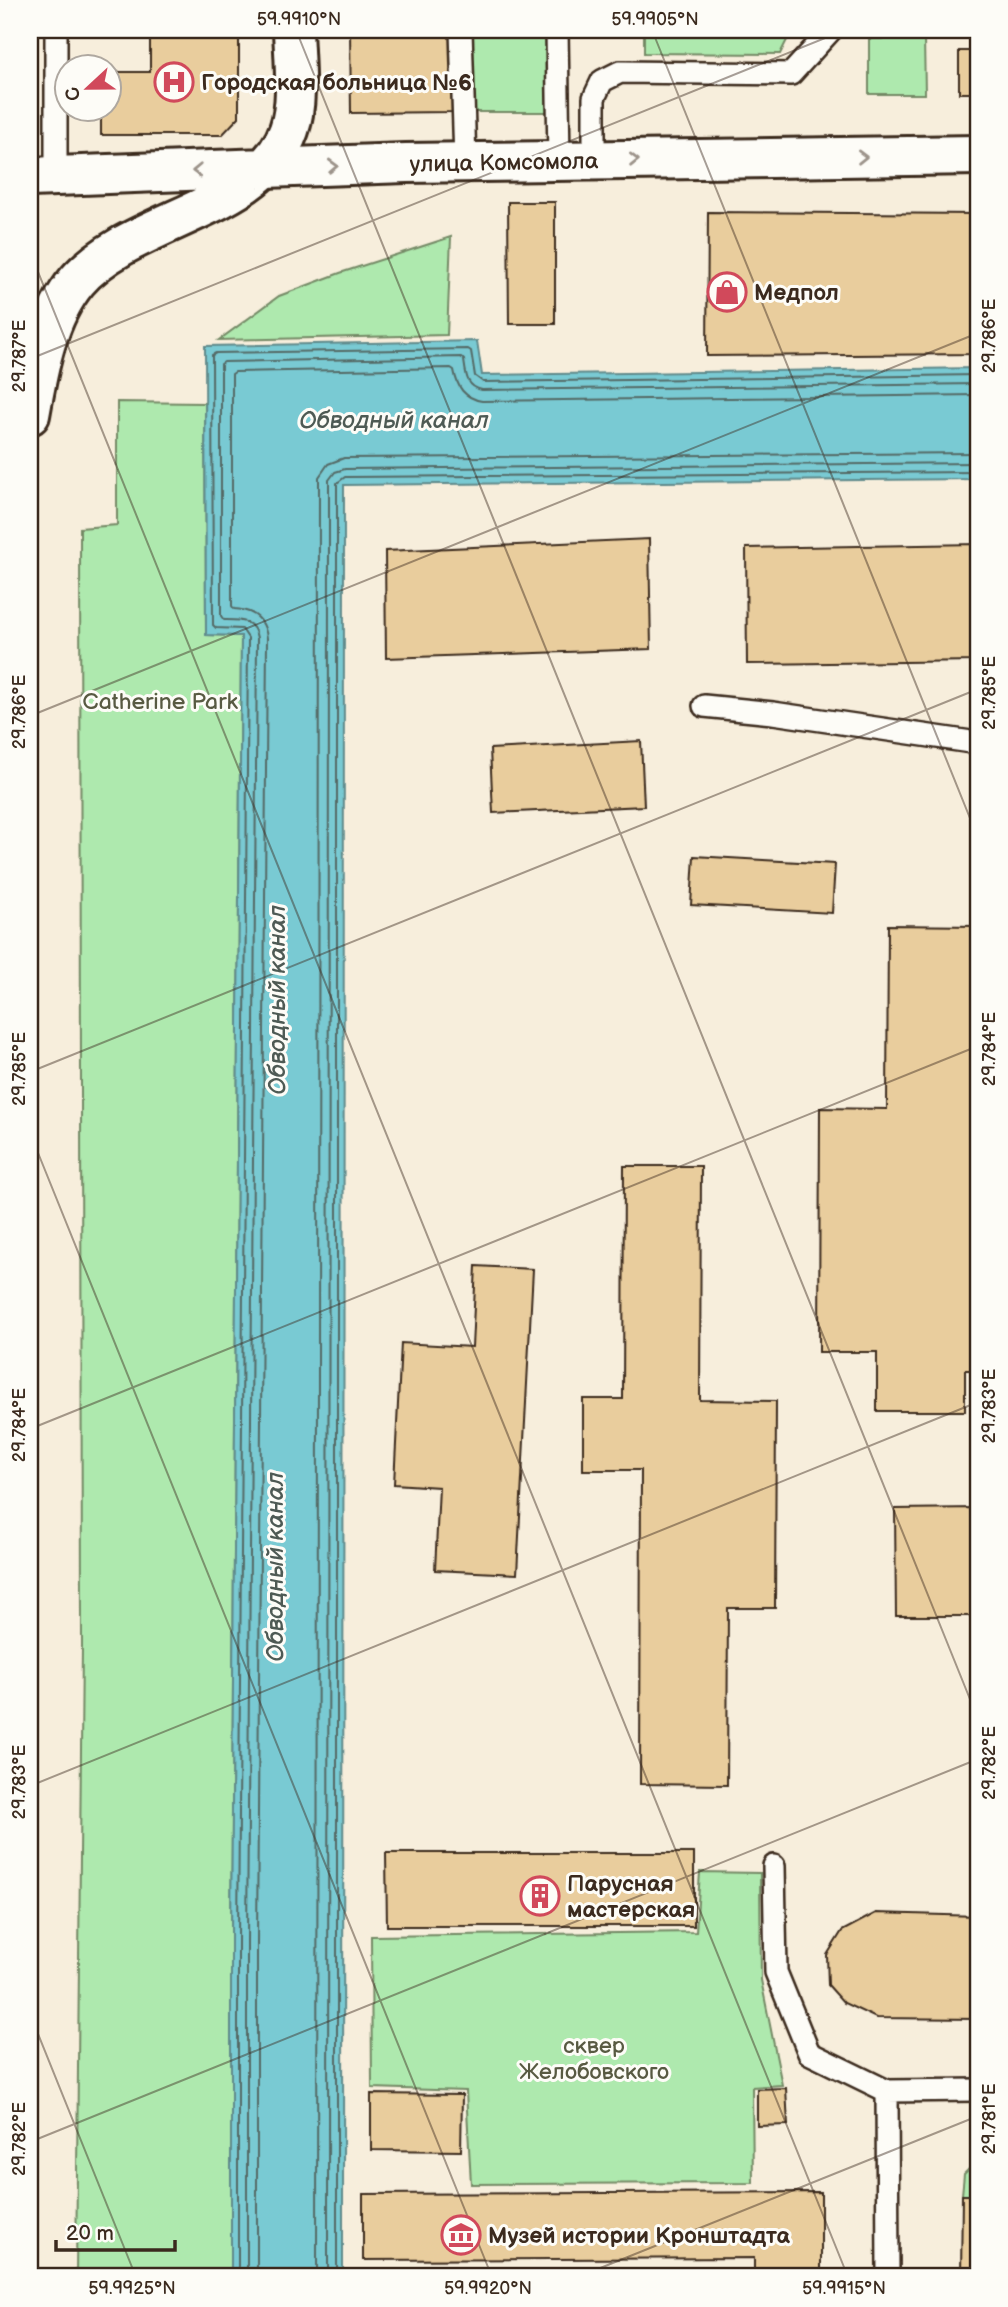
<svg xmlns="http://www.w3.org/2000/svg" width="1008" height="2307" font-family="'Balsamiq Sans',sans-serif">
	<rect width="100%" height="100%" fill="#f7eedc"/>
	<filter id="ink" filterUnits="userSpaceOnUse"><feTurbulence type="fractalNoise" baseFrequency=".0143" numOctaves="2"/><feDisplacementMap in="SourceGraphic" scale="14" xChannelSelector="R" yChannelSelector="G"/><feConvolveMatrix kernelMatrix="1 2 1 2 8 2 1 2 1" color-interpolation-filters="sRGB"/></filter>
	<g filter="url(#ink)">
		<path fill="#aee9ae" stroke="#748a66" stroke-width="2" d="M472,30H547L548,112H473Z
			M644,32L790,34L780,54L644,53Z
			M924,38L925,94H869V39Z
			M451,237L447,335L219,340L279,296L340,273Z
			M117,402L205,403L206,635L241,636L231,1943V2277H76L82,1646L80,528L117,525Z
			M700,1872L760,1873L761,1980L782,2085L752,2087L753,2183L471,2184L466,2091L372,2088L371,1936L696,1932Z
			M978,2160V2195H962L964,2174Z"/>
		<path fill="#79cad3" stroke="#608a8b" stroke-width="2" d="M477,341L482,375L978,368V479L344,485L343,2277H231V1943L241,636L206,635L205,346Z"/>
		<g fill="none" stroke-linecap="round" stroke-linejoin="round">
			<path stroke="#546a66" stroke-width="2" d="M238,2277V1943L248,638L242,629L216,628L213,625L212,355L216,353L468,349L471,351L475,376L483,382L978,375
				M247,2277V1943L257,638C254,619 240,620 224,620L221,616V364L224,362L461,357L464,360C466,374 466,387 482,390L978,384
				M257,2277V1943L267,638C265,618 253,610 234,609L232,606V374L235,372L451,368L454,370C457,387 464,398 482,401L978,395
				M317,2277L319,477L328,464L344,458L978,453
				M328,2277L329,480L335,472L345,469L978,463
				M337,2277V483L345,477L978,472"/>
		</g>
		<path fill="#e9cd9d" stroke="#3b2a1e" stroke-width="2" d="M150,30H239V117L222,135H101V108H108V72H150Z
			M350,30H452L453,112L351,113Z
			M959,51H978V93H959Z
			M508,202H555V324H509Z
			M708,212L978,214V354L707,356Z
			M649,539L651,649L386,658L385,551Z
			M978,544V661L747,664L746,548Z
			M641,741L644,806L493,813L490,749Z
			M694,856L835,864L832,913L691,905Z
			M888,925L978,926V1370H965V1411H877V1352H819L820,1108L887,1109Z
			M624,1166H701L700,1400L776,1401L775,1608H728L727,1785L640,1784L641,1470H583V1399H623Z
			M476,1266L533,1269L517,1574L435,1570L439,1487L394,1484L401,1343L472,1347Z
			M978,1508V1616H896L895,1509Z
			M386,1853H694V1926H387Z
			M876,1913L978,1916V2019L876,2018L844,2003L828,1985L827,1955L842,1931Z
			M786,2088L788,2125L757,2126V2089Z
			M371,2094L462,2095L461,2151L371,2150Z
			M821,2192V2277H754V2258L363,2260V2194Z
			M962,2195H978V2277H961Z"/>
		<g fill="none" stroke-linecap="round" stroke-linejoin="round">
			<g stroke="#3b2a1e" stroke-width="26">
				<path id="lane" d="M56,30V177
					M461,30L465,162
					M557,30L559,161
					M594,161V98L602,81L620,72L791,74L831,30
					M704,706L773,713L978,743
					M774,1866L776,1972L809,2053L887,2091L888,2277
					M887,2091L978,2090"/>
			</g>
			<g stroke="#3b2a1e" stroke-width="44">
				<path id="street" d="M265,168L406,163L978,155"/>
			</g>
			<g stroke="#3b2a1e" stroke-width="44">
				<path id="secondary" d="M30,177L265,168
					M30,415C38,370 47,317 77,281C131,218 262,210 289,130C299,102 294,60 293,30"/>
			</g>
			<use href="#lane" stroke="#fdfcf7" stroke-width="21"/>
			<use href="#street" stroke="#fdfcf7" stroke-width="38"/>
			<use href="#secondary" stroke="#fdfcf7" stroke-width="38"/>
		</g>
		<defs><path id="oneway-chevron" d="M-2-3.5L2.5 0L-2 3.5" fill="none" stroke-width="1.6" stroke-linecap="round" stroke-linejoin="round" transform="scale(1.75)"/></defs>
		<g stroke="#9c938a">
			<use href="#oneway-chevron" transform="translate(862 157) rotate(-1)"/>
			<use href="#oneway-chevron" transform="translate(634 160) rotate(-1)"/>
			<use href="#oneway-chevron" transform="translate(333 166) rotate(-2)"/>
			<use href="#oneway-chevron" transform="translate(197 171) rotate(178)"/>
		</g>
	</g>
	<path fill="none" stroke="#3b2a1e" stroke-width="2" stroke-opacity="0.45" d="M296,30L978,1719M652,30L978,838M30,252L848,2277M30,359L845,30M30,716L978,333M30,1072L978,689M30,1133L492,2277M30,1429L978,1046M30,1786L978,1402M30,2014L136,2277M30,2142L978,1759M578,2277L978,2116"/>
	<defs>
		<g id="hospital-ring" transform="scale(2.0125)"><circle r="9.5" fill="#fdfcf7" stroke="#d1495b" stroke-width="1.5"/><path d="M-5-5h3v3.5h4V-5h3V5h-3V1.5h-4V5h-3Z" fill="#d1495b"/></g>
		<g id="shop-ring" transform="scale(2.0125)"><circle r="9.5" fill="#fdfcf7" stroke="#d1495b" stroke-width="1.5"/><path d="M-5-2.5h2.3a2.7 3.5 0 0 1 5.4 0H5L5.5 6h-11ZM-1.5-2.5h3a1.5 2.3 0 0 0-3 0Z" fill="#d1495b"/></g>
		<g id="building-ring" transform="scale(2.0125)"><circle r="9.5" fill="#fdfcf7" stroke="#d1495b" stroke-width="1.5"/><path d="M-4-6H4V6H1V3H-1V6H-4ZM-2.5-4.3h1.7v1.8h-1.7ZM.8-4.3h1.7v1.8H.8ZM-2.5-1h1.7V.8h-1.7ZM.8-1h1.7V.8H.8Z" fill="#d1495b"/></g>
		<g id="museum-ring" transform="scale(2.0125)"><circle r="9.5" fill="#fdfcf7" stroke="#d1495b" stroke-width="1.5"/><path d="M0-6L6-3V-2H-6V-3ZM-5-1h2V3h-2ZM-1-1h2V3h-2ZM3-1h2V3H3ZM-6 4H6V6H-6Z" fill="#d1495b"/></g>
	</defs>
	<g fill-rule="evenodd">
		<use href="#hospital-ring" x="174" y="82"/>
		<use href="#shop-ring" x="727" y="292"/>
		<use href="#building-ring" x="540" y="1896"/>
		<use href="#museum-ring" x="461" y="2235"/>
	</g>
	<g text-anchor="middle" stroke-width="6" stroke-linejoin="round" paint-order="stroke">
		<g font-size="23" font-weight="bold" fill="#3b2a1e" stroke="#fdfcf7" text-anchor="start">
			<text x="201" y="90">Городская больница №6</text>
			<text x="754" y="300">Медпол</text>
			<text x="567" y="1891">Парусная<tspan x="567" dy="26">мастерская</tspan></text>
			<text x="488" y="2243">Музей истории Кронштадта</text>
		</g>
		<g font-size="23" fill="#3b2a1e" stroke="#fdfcf7">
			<text transform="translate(504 162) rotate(-1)" y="8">улица Комсомола</text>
		</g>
		<g font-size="23" fill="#585a42" stroke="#fdfcf7">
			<text x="160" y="709">Catherine Park</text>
			<text x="594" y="2053">сквер<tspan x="594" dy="26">Желобовского</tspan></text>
		</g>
		<g font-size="24" font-style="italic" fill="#4e5a54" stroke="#fdfcf7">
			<text x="394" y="428">Обводный канал</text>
			<text transform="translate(277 1000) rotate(-90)" y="8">Обводный канал</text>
			<text transform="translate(275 1567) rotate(-90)" y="8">Обводный канал</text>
		</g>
	</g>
	<rect width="1008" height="2307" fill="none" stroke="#fdfcf7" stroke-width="77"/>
	<g transform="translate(88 88) rotate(248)"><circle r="33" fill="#fdfcf7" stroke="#afa8a0" stroke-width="2"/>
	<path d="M0-5L12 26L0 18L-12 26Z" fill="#d1495b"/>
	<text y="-10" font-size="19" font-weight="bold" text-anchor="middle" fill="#3b2a1e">С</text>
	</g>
	<path d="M56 2240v10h119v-10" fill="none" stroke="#3b2a1e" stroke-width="3.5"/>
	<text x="66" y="2240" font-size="21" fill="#3b2a1e" stroke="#fdfcf7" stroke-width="5" paint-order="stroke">20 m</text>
	<rect x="38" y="38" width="932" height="2230" fill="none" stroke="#3b2a1e" stroke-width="2.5"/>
	<g font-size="18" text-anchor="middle" fill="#3b2a1e">
		<text x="299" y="25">59.9910°N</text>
		<text x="655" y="25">59.9905°N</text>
		<text transform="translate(989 336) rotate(-90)" y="6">29.786°E</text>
		<text transform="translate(19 356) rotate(-90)" y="6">29.787°E</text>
		<text transform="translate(989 693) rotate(-90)" y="6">29.785°E</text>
		<text transform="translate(19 712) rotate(-90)" y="6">29.786°E</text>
		<text transform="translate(989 1049) rotate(-90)" y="6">29.784°E</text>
		<text transform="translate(19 1069) rotate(-90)" y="6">29.785°E</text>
		<text transform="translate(989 1406) rotate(-90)" y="6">29.783°E</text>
		<text transform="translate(19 1425) rotate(-90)" y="6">29.784°E</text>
		<text transform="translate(989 1763) rotate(-90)" y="6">29.782°E</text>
		<text transform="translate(19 1782) rotate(-90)" y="6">29.783°E</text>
		<text transform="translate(989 2119) rotate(-90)" y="6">29.781°E</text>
		<text transform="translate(19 2139) rotate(-90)" y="6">29.782°E</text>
		<text x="132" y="2294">59.9925°N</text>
		<text x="488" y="2294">59.9920°N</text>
		<text x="844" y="2294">59.9915°N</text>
	</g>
</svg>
